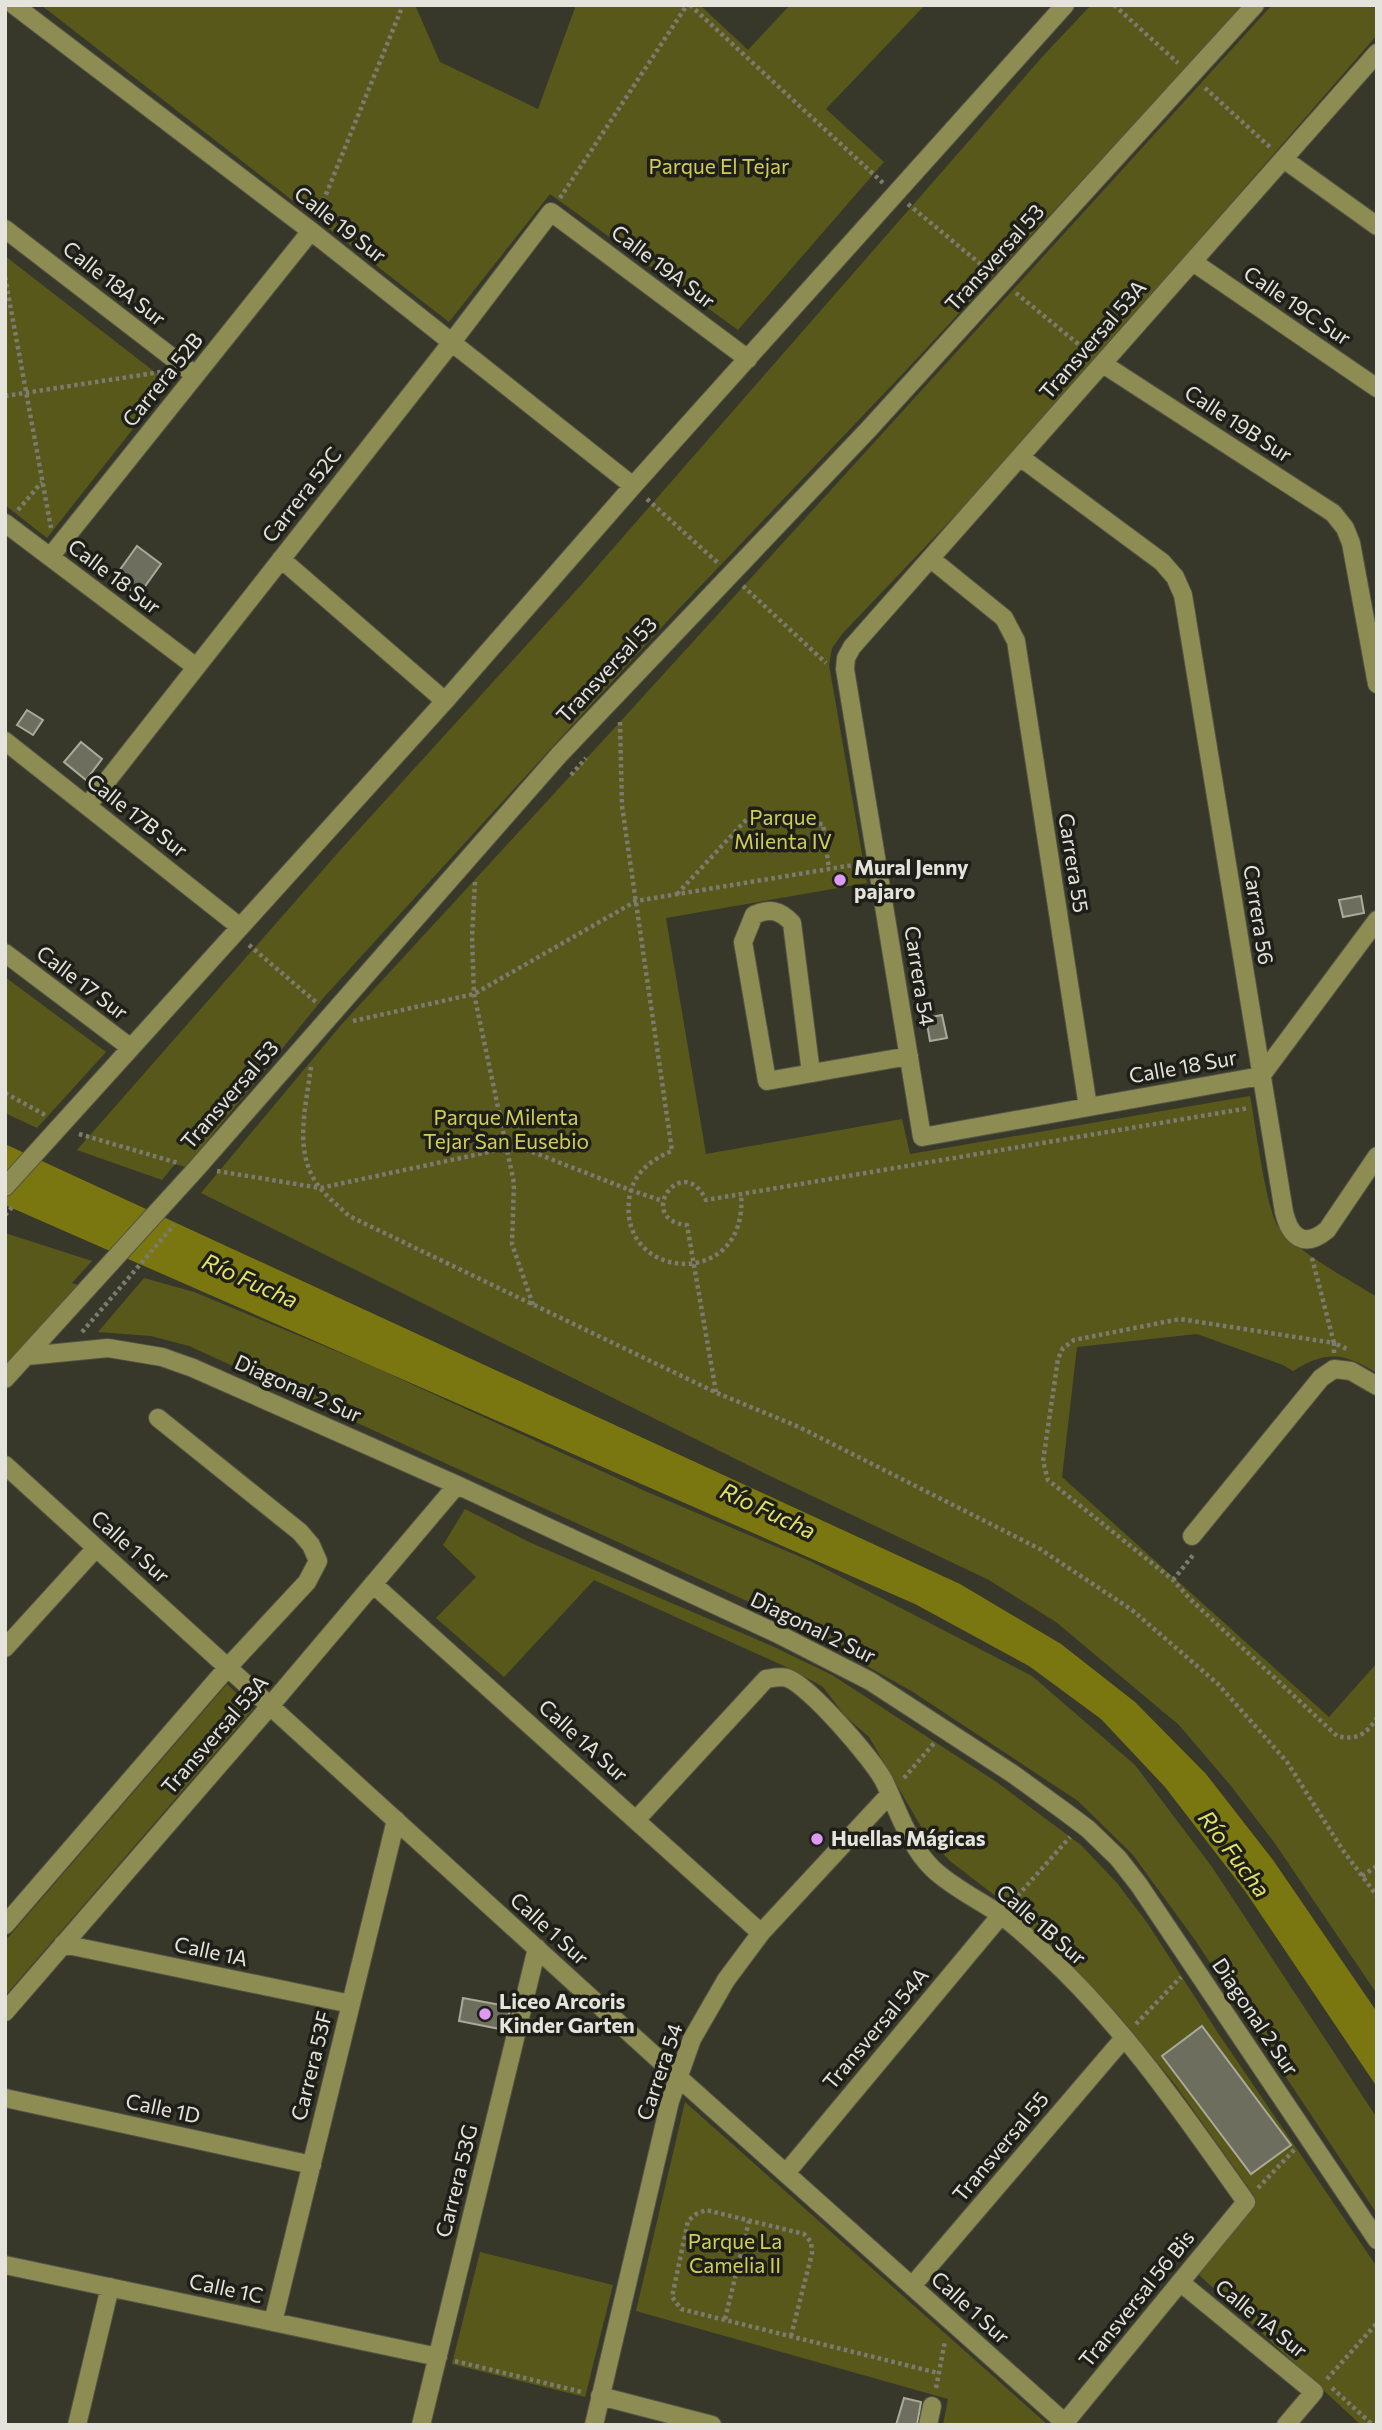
<svg xmlns="http://www.w3.org/2000/svg" width="1382" height="2430" font-family="Commissioner,sans-serif">
	<rect width="100%" height="100%" fill="#38382a"/>
	<path fill="#59581b" d="M41,5H415L440,62L538,109L576,5H700L748,50L790,5H925L826,109L884,162L738,330L550,194L449,322Z
		M1091,5H1244L912,364L672,616L325,996L186,1167L175,1164L162,1180L77,1150L343,847L582,584L1043,56Z
		M1272,5H1377V35L1008,460L842,634L832,648L829,665L867,883L666,918L706,1154L902,1119L910,1154L1250,1096C1255,1121 1266,1211 1279,1228C1300,1254 1348,1279 1377,1297V1373C1344,1353 1327,1350 1293,1371L1283,1365L1197,1334L1077,1347L1062,1477L1329,1717L1377,1663V1994L1274,1842L1231,1786L1179,1725L1056,1622L989,1580L766,1474L201,1193L342,1024L620,722Z
		M5,256L169,383L47,538L5,505Z
		M5,977L106,1052L37,1128L5,1113Z
		M5,1233L92,1261L72,1283L82,1286L5,1365Z
		M144,1278L194,1292L372,1366L645,1491L810,1561L1032,1676L1135,1765L1212,1867L1377,2118V2214L1195,1940L1133,1855L1078,1801L913,1692L771,1612L189,1346L151,1336L98,1332Z
		M465,1509L531,1543L772,1646L832,1675L995,1781L1081,1845L1117,1883L1148,1924L1218,2033L1377,2267V2425H1361L1197,2273L1255,2197L1174,2083L1115,2011L1002,1901L950,1861L927,1837L869,1737L845,1716L823,1687L795,1671L594,1580L504,1677L436,1618L476,1577L443,1545Z
		M227,1684L253,1709L5,1996V1941Z
		M685,2102L1048,2425H943L948,2399L636,2311Z
		M480,2252L613,2285L585,2397L452,2364Z"/>
	<path fill="#7a7711" d="M5,1144L960,1584L1061,1644L1135,1702L1206,1774L1273,1860L1377,2012V2087L1245,1891L1165,1787L1101,1719L1029,1666L915,1604L5,1205Z"/>
	<path fill="#6e6e5f" stroke="#aaaa9a" stroke-width="2" d="M137,546L161,564L138,596L114,578Z
		M27,710L43,720L33,735L17,725Z
		M81,742L102,759L86,780L64,762Z
		M1361,896L1364,913L1343,917L1339,900Z
		M942,1015L947,1038L930,1041L926,1018Z
		M463,1998L511,2007L505,2030L459,2021Z
		M1202,2026L1291,2145L1251,2174L1162,2056Z
		M904,2398L921,2402L917,2425H896Z"/>
	<g fill="none" stroke-linecap="round" stroke-linejoin="round">
		<g stroke="#545446" stroke-width="20">
			<path id="minor" d="M14,5L311,231L633,486
				M1377,53L852,647L846,658L845,669L922,1137L1261,1076L1377,920
				M1285,160L1377,226
				M5,229L195,375
				M1193,262L1377,388
				M1103,364L1333,513L1345,528L1351,543L1377,684
				M1020,457L1162,562L1175,577L1183,595L1284,1212C1290,1237 1304,1249 1327,1230L1377,1156
				M5,523L196,667
				M50,557L311,231
				M281,559L445,701
				M931,559L1004,618L1016,641L1088,1107
				M5,741L240,927
				M88,805L452,342L551,212L748,359
				M5,953L131,1048
				M811,1073L792,923C780,910 770,908 754,915L743,942L767,1081L909,1056
				M5,1187L445,701L633,486L1065,5
				M27,1356L108,1348L162,1357L193,1368L457,1485L778,1634L870,1681L1013,1774L1064,1811L1088,1829L1118,1858L1139,1885L1377,2240
				M5,1379L197,1168L559,755L868,430L1255,5
				M5,1465L678,2077L1065,2423
				M1192,1536L1321,1378L1334,1369L1351,1371L1377,1386
				M373,1584L761,1933
				M5,1648L96,1548
				M636,1820L766,1679C772,1678 781,1676 787,1678C809,1685 873,1760 884,1781C898,1810 909,1846 933,1869C952,1887 977,1899 998,1913C1015,1925 1032,1941 1047,1955C1124,2026 1185,2116 1246,2202L1063,2425
				M5,1925L228,1667L307,1582L318,1561L311,1545L300,1532L158,1418
				M63,1944L351,2004
				M5,2012L270,1706L457,1485
				M5,2098L312,2165
				M786,2173L1001,1915
				M5,2265L438,2357
				M1180,2282L1314,2392L1286,2425
				M912,2286L1124,2038
				M273,2322L396,1820
				M600,2396L712,2425
				M77,2425L110,2287
				M421,2425L537,1948
				M594,2425L670,2101L692,2039L726,1980L761,1933L889,1795
				M928,2425L932,2406"/>
		</g>
		<path stroke="#7b7b70" stroke-width="4.5" stroke-dasharray="3.5 3.5" stroke-linecap="butt" d="M690,5L883,183
			M1114,5L1178,63
			M1205,88L1271,148
			M560,198L687,5
			M908,204L990,272
			M318,214L403,5
			M5,277L51,528
			M1016,293L1088,352
			M5,396L161,372
			M647,499L718,563
			M18,510L42,482
			M743,586L826,663
			M620,722L622,806L672,1151C650,1160 631,1175 629,1201C620,1282 749,1290 741,1194
			M571,775L586,758
			M819,824H823L829,869
			M475,882L472,937L474,994L514,1183L512,1244L533,1305
			M677,894L747,819
			M249,945L317,1003
			M353,1021L474,994L636,901L859,864
			M311,1067C306,1107 292,1155 321,1189C329,1199 340,1207 349,1216L717,1393L799,1427L1040,1549L1132,1610L1218,1684L1287,1762L1342,1849L1377,1896
			M5,1093L47,1116
			M79,1134L178,1163
			M217,1171L320,1188L517,1146L630,1190L663,1201
			M5,1215L14,1205
			M1312,1258L1334,1343L1347,1349
			M82,1332L174,1225
			M1334,1353V1343L1180,1319L1074,1340L1063,1348L1058,1359L1043,1461L1048,1480L1173,1580L1190,1599L1337,1736C1357,1741 1366,1734 1377,1718
			M716,1392L687,1225C634,1220 682,1150 706,1200L1249,1108
			M1173,1580L1194,1554
			M904,1778L935,1742
			M1362,1876L1377,1866
			M1013,1901L1070,1837
			M1136,2024L1181,1977
			M1258,2188L1295,2149
			M725,2319L749,2221
			M791,2336L812,2253L811,2242L804,2234L706,2210L696,2214L688,2221L672,2297L681,2309L938,2373
			M455,2361L582,2392
			M1327,2379L1377,2323
			M936,2388L945,2341
			M1332,2388L1373,2425"/>
		<use href="#minor" stroke="#8d8c53" stroke-width="18"/>
	</g>
	<g fill="#dd99f3" stroke="#1f1f19" stroke-width="2.5">
		<circle cx="840" cy="880" r="7"/>
		<circle cx="817" cy="1839" r="7"/>
		<circle cx="485" cy="2014" r="7"/>
	</g>
	<g text-anchor="middle" stroke-width="7" stroke-linejoin="round" paint-order="stroke">
		<g font-size="21" fill="#d3cf54" stroke="#1f1f19">
			<text x="719" y="174">Parque El Tejar</text>
			<text x="783" y="825">Parque<tspan x="783" dy="24">Milenta IV</tspan></text>
			<text x="506" y="1125">Parque Milenta<tspan x="506" dy="24">Tejar San Eusebio</tspan></text>
			<text x="735" y="2249">Parque La<tspan x="735" dy="24">Camelia II</tspan></text>
		</g>
		<g font-size="21" fill="#e4e4dc" stroke="#1f1f19">
			<text transform="translate(340 225) rotate(38)" y="7">Calle 19 Sur</text>
			<text transform="translate(995 258) rotate(-48)" y="7">Transversal 53</text>
			<text transform="translate(663 267) rotate(37)" y="7">Calle 19A Sur</text>
			<text transform="translate(114 284) rotate(38)" y="7">Calle 18A Sur</text>
			<text transform="translate(1297 306) rotate(34)" y="7">Calle 19C Sur</text>
			<text transform="translate(1093 340) rotate(-49)" y="7">Transversal 53A</text>
			<text transform="translate(163 380) rotate(-51)" y="7">Carrera 52B</text>
			<text transform="translate(1238 424) rotate(33)" y="7">Calle 19B Sur</text>
			<text transform="translate(302 495) rotate(-52)" y="7">Carrera 52C</text>
			<text transform="translate(114 577) rotate(37)" y="7">Calle 18 Sur</text>
			<text transform="translate(607 670) rotate(-47)" y="7">Transversal 53</text>
			<text transform="translate(137 816) rotate(38)" y="7">Calle 17B Sur</text>
			<text transform="translate(1073 863) rotate(81)" y="7">Carrera 55</text>
			<text transform="translate(1258 915) rotate(81)" y="7">Carrera 56</text>
			<text transform="translate(919 976) rotate(81)" y="7">Carrera 54</text>
			<text transform="translate(82 983) rotate(37)" y="7">Calle 17 Sur</text>
			<text transform="translate(1183 1067) rotate(-10)" y="7">Calle 18 Sur</text>
			<text transform="translate(230 1095) rotate(-49)" y="7">Transversal 53</text>
			<text transform="translate(298 1389) rotate(24)" y="7">Diagonal 2 Sur</text>
			<text transform="translate(130 1547) rotate(42)" y="7">Calle 1 Sur</text>
			<text transform="translate(813 1628) rotate(26)" y="7">Diagonal 2 Sur</text>
			<text transform="translate(215 1735) rotate(-49)" y="7">Transversal 53A</text>
			<text transform="translate(583 1741) rotate(42)" y="7">Calle 1A Sur</text>
			<text transform="translate(1041 1925) rotate(41)" y="7">Calle 1B Sur</text>
			<text transform="translate(549 1929) rotate(42)" y="7">Calle 1 Sur</text>
			<text transform="translate(211 1952) rotate(12)" y="7">Calle 1A</text>
			<text transform="translate(1255 2017) rotate(56)" y="7">Diagonal 2 Sur</text>
			<text transform="translate(876 2029) rotate(-50)" y="7">Transversal 54A</text>
			<text transform="translate(312 2066) rotate(-76)" y="7">Carrera 53F</text>
			<text transform="translate(660 2072) rotate(-71)" y="7">Carrera 54</text>
			<text transform="translate(163 2109) rotate(12)" y="7">Calle 1D</text>
			<text transform="translate(1001 2147) rotate(-50)" y="7">Transversal 55</text>
			<text transform="translate(457 2181) rotate(-76)" y="7">Carrera 53G</text>
			<text transform="translate(226 2289) rotate(12)" y="7">Calle 1C</text>
			<text transform="translate(1137 2299) rotate(-51)" y="7">Transversal 56 Bis</text>
			<text transform="translate(970 2308) rotate(42)" y="7">Calle 1 Sur</text>
			<text transform="translate(1261 2319) rotate(39)" y="7">Calle 1A Sur</text>
		</g>
		<g font-size="21" font-weight="bold" fill="#e4e4dc" stroke="#1f1f19" text-anchor="start">
			<text x="854" y="875">Mural Jenny<tspan x="854" dy="24">pajaro</tspan></text>
			<text x="831" y="1846">Huellas Mágicas</text>
			<text x="499" y="2009">Liceo Arcoris<tspan x="499" dy="24">Kinder Garten</tspan></text>
		</g>
		<g font-size="23" font-style="italic" fill="#e6e369" stroke="#1f1f19">
			<text transform="translate(250 1281) rotate(24)" y="8">Río Fucha</text>
			<text transform="translate(768 1511) rotate(25)" y="8">Río Fucha</text>
			<text transform="translate(1234 1854) rotate(53)" y="8">Río Fucha</text>
		</g>
	</g>
	<rect width="1382" height="2430" fill="none" stroke="#e4e4dc" stroke-width="14"/>
</svg>
